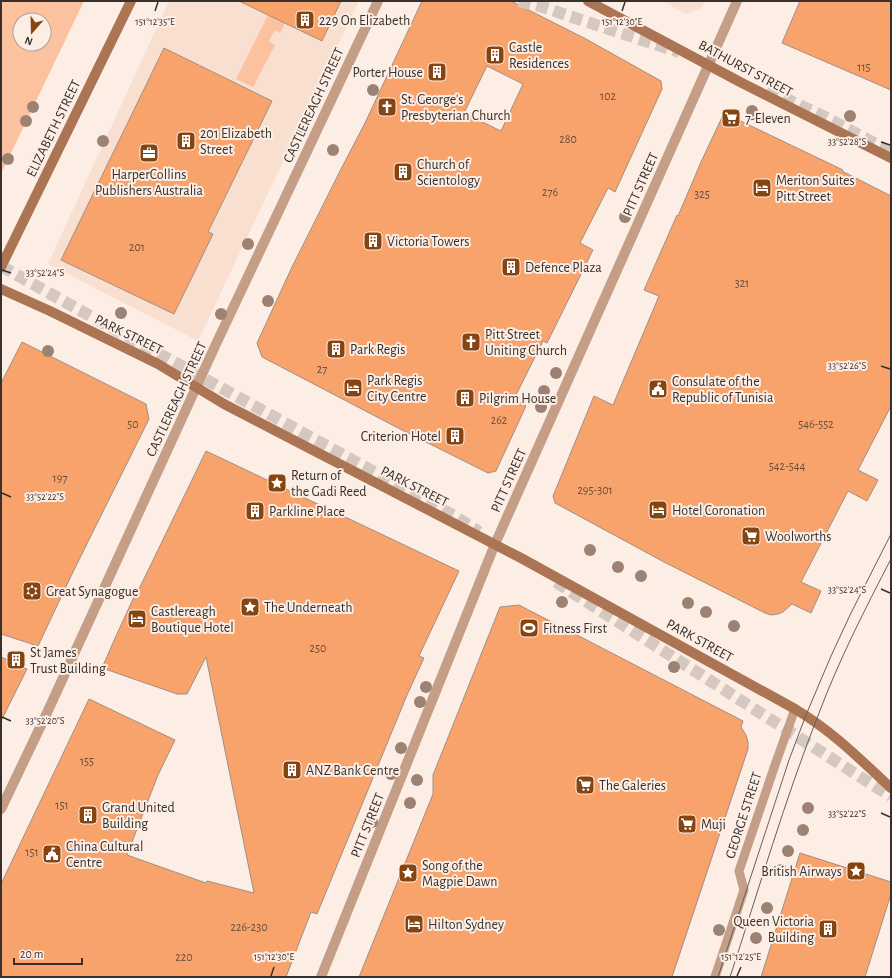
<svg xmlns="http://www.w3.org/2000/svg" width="892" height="978" font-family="'Alegreya Sans',sans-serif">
	<rect width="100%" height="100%" fill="#fdeee5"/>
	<path fill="#f9dfcf" d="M169,1H359L198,341L48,264Z
		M662,1H705L701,8L686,14Z"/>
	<path fill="#fcc19e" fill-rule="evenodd" d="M1,1H84L1,174ZM20,20H44V44H20Z
		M268,15L285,23L280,33L275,30L269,41L275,45L253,87L236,79Z"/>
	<path fill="#f8a36c" stroke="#a08f84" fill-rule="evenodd" d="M239,1H341L322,41Z
		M422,1H511L586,39L661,81L662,89L615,192L608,188L580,243L593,250L547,343L543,341L514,399L526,406L496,471L488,473L400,429L262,357L257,343L292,267L340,171L365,123ZM487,66L523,84L501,131L464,113Z
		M800,1H891V90L782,43Z
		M164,48L272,101L208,232L213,234L174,314L61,260Z
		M724,113L843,170L842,171L891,196V406L858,470L878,480L867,501L848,491L801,582L821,591L811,613L792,604L783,612L778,614L771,615L765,613L664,562L555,503L553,496L594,396L613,405L659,296L644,290L677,215L678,216L701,162Z
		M22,342L146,404L149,419L73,572L38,646L1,634V383Z
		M206,451L459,571L419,656L424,658L407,695L317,914L311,912L286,977H1V884L89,699L175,740L158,775L127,855L206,883L207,881L254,893L206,657L187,694H177L102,668L116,636L138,588L139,589Z
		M519,605L743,721L741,727L746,735L748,742V749L672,977H359L433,794V775L500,607Z
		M1,657L27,669L1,721Z
		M800,853L891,882V894L865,977H761Z"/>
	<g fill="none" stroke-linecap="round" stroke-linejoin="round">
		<path stroke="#d5c8c0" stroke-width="12" stroke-dasharray="12 6" stroke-linecap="butt" d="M519,1L543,7L569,16L679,52
			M767,90L821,115L891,152
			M1,266L74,307L456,517L479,532
			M556,582L876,787L891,796"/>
		<path stroke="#c49e87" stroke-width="9" d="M715,977L744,890L739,871L775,765L795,709"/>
		<path stroke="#c49e87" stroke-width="10" d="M1,809L46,715L216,344L378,1
			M321,977L495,544L737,1"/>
		<path stroke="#ab7452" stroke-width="10" d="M588,1L742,83L891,158
			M1,267L131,1
			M1,289L50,311L158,364L224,404L521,558L795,709C831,730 861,760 891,788"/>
		<path stroke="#685f59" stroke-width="1" d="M718,977L789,760L806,715L831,656L851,613L891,534
			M730,977C759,889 785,799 819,713C839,660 865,609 891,559"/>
	</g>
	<g fill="#9c8272">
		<circle cx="373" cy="90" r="6"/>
		<circle cx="33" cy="107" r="6"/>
		<circle cx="752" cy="111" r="6"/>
		<circle cx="850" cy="116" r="6"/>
		<circle cx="26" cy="121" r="6"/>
		<circle cx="303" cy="129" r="6"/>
		<circle cx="103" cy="141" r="6"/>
		<circle cx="333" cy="150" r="6"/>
		<circle cx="8" cy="159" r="6"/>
		<circle cx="625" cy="217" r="6"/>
		<circle cx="248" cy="244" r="6"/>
		<circle cx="268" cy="301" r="6"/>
		<circle cx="121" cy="313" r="6"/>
		<circle cx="221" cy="314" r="6"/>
		<circle cx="48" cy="351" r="6"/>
		<circle cx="556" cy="373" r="6"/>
		<circle cx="544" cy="391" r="6"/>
		<circle cx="541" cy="407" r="6"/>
		<circle cx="590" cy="550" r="6"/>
		<circle cx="618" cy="567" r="6"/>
		<circle cx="641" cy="576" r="6"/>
		<circle cx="562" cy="602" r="6"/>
		<circle cx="688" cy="603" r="6"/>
		<circle cx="706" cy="612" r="6"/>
		<circle cx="734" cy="626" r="6"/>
		<circle cx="674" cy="667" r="6"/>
		<circle cx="426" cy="687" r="6"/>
		<circle cx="420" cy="702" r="6"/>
		<circle cx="401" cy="748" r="6"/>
		<circle cx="391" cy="774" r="6"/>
		<circle cx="417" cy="780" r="6"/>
		<circle cx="410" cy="803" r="6"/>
		<circle cx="808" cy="808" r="6"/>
		<circle cx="372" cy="822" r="6"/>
		<circle cx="803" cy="830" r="6"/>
		<circle cx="788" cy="851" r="6"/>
		<circle cx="781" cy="870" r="6"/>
		<circle cx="767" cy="908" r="6"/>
		<circle cx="719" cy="930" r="6"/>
		<circle cx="756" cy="938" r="6"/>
	</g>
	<path fill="none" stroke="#37302c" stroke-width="1.5" d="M155,11L158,2M622,11L625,2M881,142L890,145M2,270L11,273M881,366L890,369M2,493L11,497M881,589L890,593M2,717L11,721M881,813L890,817M271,976L274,967M737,976L741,967"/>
	<defs>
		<g id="building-square" transform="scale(1)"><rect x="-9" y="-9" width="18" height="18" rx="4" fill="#864411" stroke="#fdeee5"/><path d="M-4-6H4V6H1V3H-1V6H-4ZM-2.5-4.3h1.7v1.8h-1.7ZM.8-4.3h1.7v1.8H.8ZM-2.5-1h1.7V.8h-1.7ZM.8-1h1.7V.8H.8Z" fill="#fff"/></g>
		<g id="church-square" transform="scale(1)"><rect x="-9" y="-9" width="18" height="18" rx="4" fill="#864411" stroke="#fdeee5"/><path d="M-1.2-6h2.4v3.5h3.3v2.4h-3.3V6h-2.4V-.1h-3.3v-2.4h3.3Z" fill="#fff"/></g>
		<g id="supermarket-square" transform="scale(1)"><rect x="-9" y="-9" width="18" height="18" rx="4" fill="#864411" stroke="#fdeee5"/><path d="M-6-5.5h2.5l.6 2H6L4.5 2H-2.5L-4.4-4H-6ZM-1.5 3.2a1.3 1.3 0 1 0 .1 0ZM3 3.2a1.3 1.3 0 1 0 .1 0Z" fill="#fff"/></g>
		<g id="office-square" transform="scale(1)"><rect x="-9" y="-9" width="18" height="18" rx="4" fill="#864411" stroke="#fdeee5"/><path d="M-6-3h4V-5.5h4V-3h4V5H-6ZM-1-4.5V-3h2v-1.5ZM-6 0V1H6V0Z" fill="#fff"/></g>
		<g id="hotel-square" transform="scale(1)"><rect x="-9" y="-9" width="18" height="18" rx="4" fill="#864411" stroke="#fdeee5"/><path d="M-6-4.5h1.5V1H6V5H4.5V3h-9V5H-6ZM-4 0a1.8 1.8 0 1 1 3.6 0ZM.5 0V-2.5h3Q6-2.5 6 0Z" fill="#fff"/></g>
		<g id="civic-square" transform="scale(1)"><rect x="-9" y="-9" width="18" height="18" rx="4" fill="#864411" stroke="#fdeee5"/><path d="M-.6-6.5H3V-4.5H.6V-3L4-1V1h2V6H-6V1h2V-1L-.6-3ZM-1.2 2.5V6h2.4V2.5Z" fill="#fff"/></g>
		<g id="sight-square" transform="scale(1)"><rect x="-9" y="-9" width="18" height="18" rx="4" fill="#864411" stroke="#fdeee5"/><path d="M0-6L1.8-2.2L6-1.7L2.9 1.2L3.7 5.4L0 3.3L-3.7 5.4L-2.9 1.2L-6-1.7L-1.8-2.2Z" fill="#fff"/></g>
		<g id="synagogue-square" transform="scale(1)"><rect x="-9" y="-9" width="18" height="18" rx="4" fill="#864411" stroke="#fdeee5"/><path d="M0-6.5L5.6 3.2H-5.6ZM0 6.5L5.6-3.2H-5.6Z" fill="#fff"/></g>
		<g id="stadium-square" transform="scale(1)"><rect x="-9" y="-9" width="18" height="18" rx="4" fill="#864411" stroke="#fdeee5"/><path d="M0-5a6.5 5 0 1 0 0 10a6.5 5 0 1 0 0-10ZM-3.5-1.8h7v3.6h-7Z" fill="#fff"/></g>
	</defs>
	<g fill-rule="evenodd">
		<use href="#building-square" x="305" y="20"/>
		<use href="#building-square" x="495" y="55"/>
		<use href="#building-square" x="437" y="72"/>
		<use href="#church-square" x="387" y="107"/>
		<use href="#supermarket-square" x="731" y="118"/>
		<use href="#building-square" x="186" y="141"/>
		<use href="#office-square" x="149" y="153"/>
		<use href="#building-square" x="403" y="172"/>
		<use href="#hotel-square" x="762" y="188"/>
		<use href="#building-square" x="373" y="241"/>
		<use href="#building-square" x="511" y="267"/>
		<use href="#church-square" x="471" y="342"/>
		<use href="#building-square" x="336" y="349"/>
		<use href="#hotel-square" x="353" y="388"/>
		<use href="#civic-square" x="658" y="389"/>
		<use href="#building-square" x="465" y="398"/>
		<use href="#building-square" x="455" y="436"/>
		<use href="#sight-square" x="277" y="483"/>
		<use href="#hotel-square" x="658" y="510"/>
		<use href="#building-square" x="255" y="511"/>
		<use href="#supermarket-square" x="751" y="536"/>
		<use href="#synagogue-square" x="32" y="591"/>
		<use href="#sight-square" x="250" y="607"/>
		<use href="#hotel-square" x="137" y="619"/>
		<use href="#stadium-square" x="529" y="628"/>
		<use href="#building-square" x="16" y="660"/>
		<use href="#building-square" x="292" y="770"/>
		<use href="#supermarket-square" x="585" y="785"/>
		<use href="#building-square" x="88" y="815"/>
		<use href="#supermarket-square" x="687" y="824"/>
		<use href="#civic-square" x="52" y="854"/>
		<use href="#sight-square" x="856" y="871"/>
		<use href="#sight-square" x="408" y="873"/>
		<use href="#hotel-square" x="414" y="924"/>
		<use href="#building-square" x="828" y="929"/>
	</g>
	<g text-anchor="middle" stroke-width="4" stroke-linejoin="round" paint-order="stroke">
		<g font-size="12" fill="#674d3c">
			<text x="864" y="71">115</text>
			<text x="608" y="100">102</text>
			<text x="568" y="143">280</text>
			<text x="550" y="196">276</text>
			<text x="702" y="198">325</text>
			<text x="137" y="251">201</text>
			<text x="742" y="287">321</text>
			<text x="322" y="373">27</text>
			<text x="499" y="424">262</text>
			<text x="133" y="428">50</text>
			<text x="816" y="428">546-552</text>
			<text x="787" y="470">542-544</text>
			<text x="60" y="482">197</text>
			<text x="595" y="494">295-301</text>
			<text x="318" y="652">250</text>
			<text x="87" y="765">155</text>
			<text x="62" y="809">151</text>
			<text x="32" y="856">151</text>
			<text x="249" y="931">226-230</text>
			<text x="184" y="961">220</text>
		</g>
		<g font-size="14" fill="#37302c" stroke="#fdeee5" text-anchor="start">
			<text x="319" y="25">229 On Elizabeth</text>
			<text x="509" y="52">Castle<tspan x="509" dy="16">Residences</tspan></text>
			<text x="423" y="77" text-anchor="end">Porter House</text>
			<text x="401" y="104">St. George's<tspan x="401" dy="16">Presbyterian Church</tspan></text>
			<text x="745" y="123">7-Eleven</text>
			<text x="200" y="138">201 Elizabeth<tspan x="200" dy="16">Street</tspan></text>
			<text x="417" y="169">Church of<tspan x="417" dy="16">Scientology</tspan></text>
			<text x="149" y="179" text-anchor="middle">HarperCollins<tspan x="149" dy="16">Publishers Australia</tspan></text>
			<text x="776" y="185">Meriton Suites<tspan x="776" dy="16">Pitt Street</tspan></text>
			<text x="387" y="246">Victoria Towers</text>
			<text x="525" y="272">Defence Plaza</text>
			<text x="485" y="339">Pitt Street<tspan x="485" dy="16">Uniting Church</tspan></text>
			<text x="350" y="354">Park Regis</text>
			<text x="367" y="385">Park Regis<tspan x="367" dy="16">City Centre</tspan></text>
			<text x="672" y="386">Consulate of the<tspan x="672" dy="16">Republic of Tunisia</tspan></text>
			<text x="479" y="403">Pilgrim House</text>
			<text x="441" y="441" text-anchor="end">Criterion Hotel</text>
			<text x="291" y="480">Return of<tspan x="291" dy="16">the Gadi Reed</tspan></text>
			<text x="672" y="515">Hotel Coronation</text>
			<text x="269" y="516">Parkline Place</text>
			<text x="765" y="541">Woolworths</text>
			<text x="46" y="596">Great Synagogue</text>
			<text x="264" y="612">The Underneath</text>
			<text x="151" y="616">Castlereagh<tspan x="151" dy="16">Boutique Hotel</tspan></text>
			<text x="543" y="633">Fitness First</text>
			<text x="30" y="657">St James<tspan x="30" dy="16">Trust Building</tspan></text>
			<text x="306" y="775">ANZ Bank Centre</text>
			<text x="599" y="790">The Galeries</text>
			<text x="102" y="812">Grand United<tspan x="102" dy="16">Building</tspan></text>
			<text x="701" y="829">Muji</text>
			<text x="66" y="851">China Cultural<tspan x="66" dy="16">Centre</tspan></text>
			<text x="422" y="870">Song of the<tspan x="422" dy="16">Magpie Dawn</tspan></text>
			<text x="842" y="876" text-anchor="end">British Airways</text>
			<text x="814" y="926" text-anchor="end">Queen Victoria<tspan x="814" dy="16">Building</tspan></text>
			<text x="428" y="929">Hilton Sydney</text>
		</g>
		<g font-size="14" fill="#37302c" stroke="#fdeee5">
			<text transform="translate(746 68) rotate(28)" y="5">BATHURST STREET</text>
			<text transform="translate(313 105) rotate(-65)" y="5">CASTLEREAGH STREET</text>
			<text transform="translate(53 128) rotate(-64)" y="5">ELIZABETH STREET</text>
			<text transform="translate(640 184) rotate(-66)" y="5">PITT STREET</text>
			<text transform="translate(129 334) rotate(26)" y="5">PARK STREET</text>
			<text transform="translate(176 399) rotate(-65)" y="5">CASTLEREAGH STREET</text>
			<text transform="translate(508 480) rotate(-66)" y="5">PITT STREET</text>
			<text transform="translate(415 486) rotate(27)" y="5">PARK STREET</text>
			<text transform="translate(700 640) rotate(29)" y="5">PARK STREET</text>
			<text transform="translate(743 815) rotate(-72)" y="5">GEORGE STREET</text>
			<text transform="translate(367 825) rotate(-68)" y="5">PITT STREET</text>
		</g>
	</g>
	<g font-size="10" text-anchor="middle" fill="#37302c" stroke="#fdeee5" stroke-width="4" stroke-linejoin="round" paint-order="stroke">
		<text x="622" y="25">151°12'30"E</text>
		<text x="155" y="25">151°12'35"E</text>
		<text x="847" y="145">33°52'28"S</text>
		<text x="45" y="276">33°52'24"S</text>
		<text x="847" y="369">33°52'26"S</text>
		<text x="45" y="500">33°52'22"S</text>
		<text x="847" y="593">33°52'24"S</text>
		<text x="45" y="724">33°52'20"S</text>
		<text x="847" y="817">33°52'22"S</text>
		<text x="274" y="960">151°12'30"E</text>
		<text x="741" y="960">151°12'25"E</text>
	</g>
	<rect width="892" height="978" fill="none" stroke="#37302c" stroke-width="4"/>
	<g transform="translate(32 32) rotate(200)"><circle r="19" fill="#fdeee5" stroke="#aea29b"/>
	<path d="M0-3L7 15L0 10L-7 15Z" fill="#864411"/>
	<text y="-6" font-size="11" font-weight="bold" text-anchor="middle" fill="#37302c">N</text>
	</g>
	<path d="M14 958v6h68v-6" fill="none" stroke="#37302c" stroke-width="2"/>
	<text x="20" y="958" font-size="12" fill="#37302c" stroke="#fdeee5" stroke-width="3" paint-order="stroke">20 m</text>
</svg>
